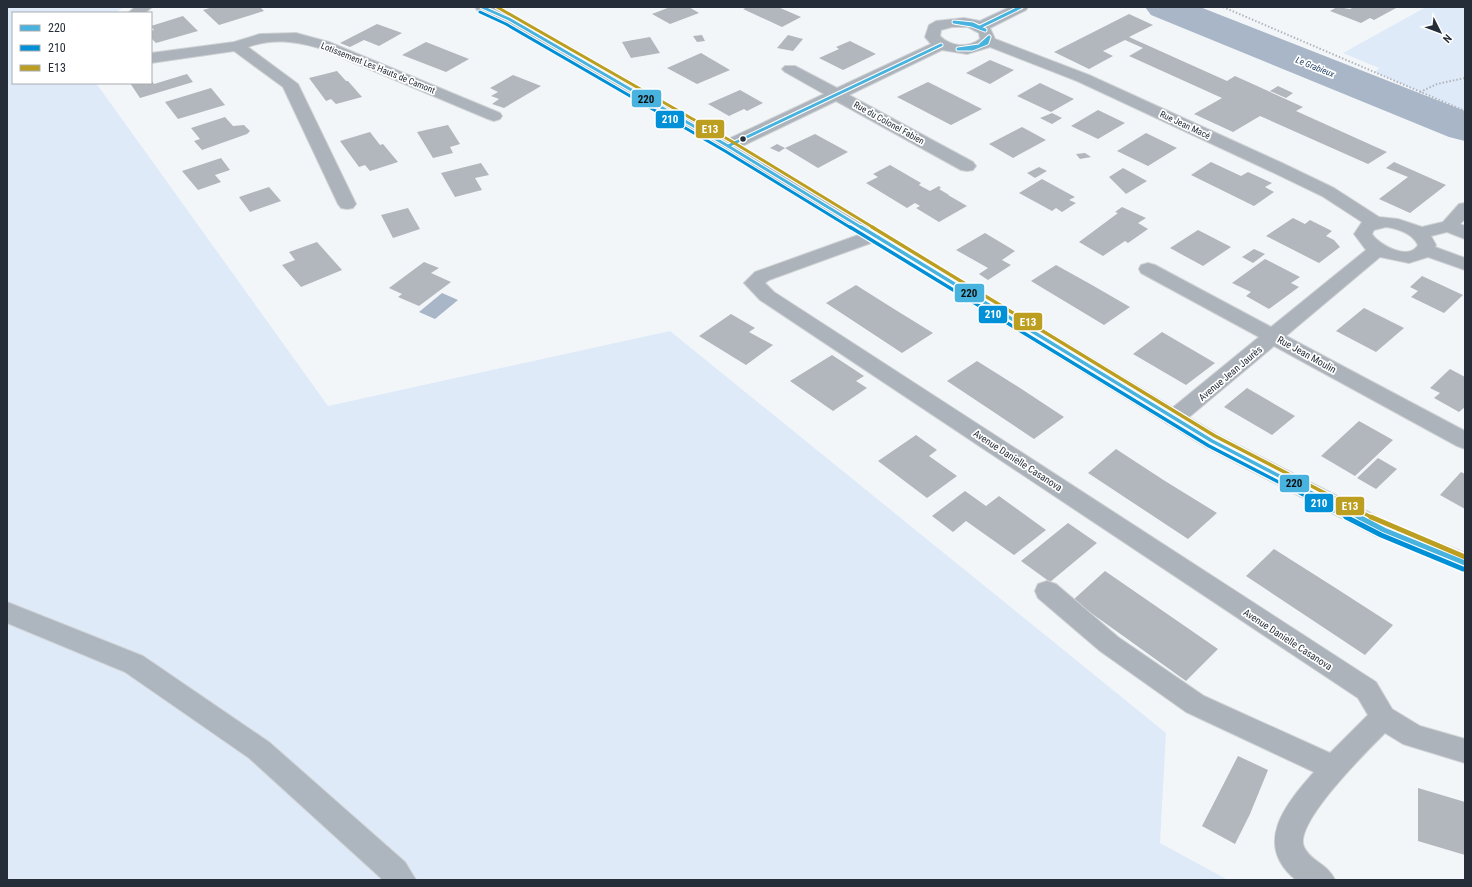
<svg xmlns="http://www.w3.org/2000/svg" width="1472" height="887" font-family="'Roboto Condensed',sans-serif">
	<rect width="100%" height="100%" fill="#f3f6f9"/>
	<path fill="#deeaf8" d="M7,7H124L115,13H13V83H96L328,406L670,331L1166,733L1160,843L1228,880H7Z
		M1426,7H1465V112L1375,72L1379,68L1343,53Z"/>
	<path fill="#a8b6c7" d="M442,293L458,300L435,319L419,312Z"/>
	<g fill="none" stroke-linecap="round" stroke-linejoin="round">
		<path fill="#a8b6c7" fill-rule="evenodd" d="M1145,7H1200L1465,111V141L1449,137L1151,15Z"/>
	</g>
	<path fill="#b1b7bd" d="M213,7H260L264,11L219,25L203,10Z
		M670,7H689L699,13L670,24L652,14Z
		M748,7H778L801,17L782,27L743,9Z
		M1337,7L1350,9L1354,7H1398L1374,20L1370,18L1361,23L1330,11Z
		M1129,14L1153,25L1129,37L1227,81L1235,76L1303,107L1296,111L1387,152L1368,164L1260,116L1233,132L1194,114L1222,98L1129,56L1143,48L1125,40L1103,51L1113,56L1089,69L1054,52Z
		M183,16L198,31L156,43L151,38V31L154,30L151,26Z
		M377,24L402,33L379,46L364,40L350,47L340,43Z
		M702,35L705,41L697,42L693,36Z
		M788,35L803,39L793,51L777,48Z
		M650,37L660,53L631,58L622,42Z
		M850,41L876,54L843,70L819,58L839,49L836,47Z
		M426,42L469,59L446,72L402,55Z
		M701,53L730,70L697,84L667,68Z
		M990,60L1014,70L990,84L966,73Z
		M337,71L346,81H348L362,97L336,104L331,99L326,101L309,78Z
		M187,74L193,82L140,98L130,83H151V80L154,84Z
		M513,75L541,86L504,108L492,104L499,99L491,96L498,92L490,88Z
		M928,82L982,109L951,125L897,97Z
		M1040,83L1074,99L1051,112L1017,96Z
		M1278,86L1293,93L1286,98L1270,91Z
		M211,88L225,105L178,119L165,102Z
		M740,90L763,103L747,111L744,109L729,116L708,104Z
		M1098,110L1125,123L1098,139L1071,126Z
		M1052,113L1062,118L1052,124L1040,118Z
		M225,117L233,126L244,125L250,131L247,134L202,150L194,141L200,139L191,128Z
		M448,125L460,144L450,147L453,153L433,158L417,132Z
		M1022,127L1046,140L1013,158L989,144Z
		M370,132L380,145L383,144L398,162L370,171L365,165L359,167L340,141Z
		M1146,133L1177,148L1148,166L1117,151Z
		M815,134L848,152L818,168L785,148Z
		M777,144L785,148L779,152L770,148Z
		M1085,153L1091,157L1080,159L1076,154Z
		M221,158L230,170L215,175L221,182L198,190L182,171Z
		M1211,162L1241,176L1248,172L1272,183L1265,187L1274,192L1254,206L1191,175Z
		M1394,162L1446,185L1410,213L1379,199L1408,177L1386,168Z
		M481,163L489,175L475,178L482,190L455,197L441,173Z
		M890,165L921,183L919,185L930,191L939,186L941,188L939,189L949,195H948L967,206L939,222L916,208L920,206L915,203L907,208L866,183L878,177L873,174Z
		M1039,167L1047,171L1035,178L1027,173Z
		M1123,168L1147,181L1126,194L1109,177Z
		M1042,179L1075,197L1069,200L1076,203L1062,212L1056,208L1052,211L1019,193Z
		M269,187L281,201L250,212L239,197Z
		M1122,207L1146,218L1138,223L1148,229L1128,243L1125,241L1103,256L1079,242L1118,213L1115,212Z
		M408,208L420,229L393,238L381,215Z
		M1293,218L1305,224L1310,220L1332,231L1326,236L1334,240L1340,247L1319,263L1266,236Z
		M1198,230L1231,247L1203,266L1170,248Z
		M985,233L1015,251L1002,260L1011,265L988,280L979,274L988,268L956,250Z
		M317,242L342,270L301,287L282,265L295,260L289,252Z
		M1254,249L1265,254L1253,263L1242,257Z
		M1265,259L1300,277L1291,283L1299,287L1269,309L1246,296L1251,292L1232,283Z
		M424,262L439,268L431,273L451,282L419,306L398,297L402,294L389,288Z
		M1056,265L1092,285L1130,307L1104,325L1031,281Z
		M1422,276L1463,295L1444,313L1411,297L1418,291L1410,287Z
		M856,285L894,309L933,333L902,353L826,303Z
		M1364,308L1404,328L1376,352L1336,331Z
		M731,314L755,328L749,332L773,345L746,365L699,336Z
		M1162,332L1215,363L1186,385L1133,354Z
		M832,355L864,376L856,381L867,388L833,411L790,381Z
		M977,361L1020,388L1064,417L1034,439L947,381Z
		M1450,369L1465,377V407L1459,412L1434,398L1440,393L1430,388Z
		M1247,388L1295,416L1272,435L1224,407Z
		M1359,421L1393,440L1355,476L1321,456Z
		M916,435L937,450L929,456L957,476L927,498L878,461Z
		M1116,449L1165,481L1217,513L1188,539L1088,473Z
		M1378,458L1397,469L1376,489L1357,478Z
		M1461,472L1465,474V509L1440,495Z
		M965,491L986,506L999,496L1046,530L1014,555L966,521L953,532L932,516Z
		M1068,523L1097,543L1050,582L1021,561Z
		M1274,549L1334,587L1393,625L1365,655L1246,576Z
		M1105,571L1218,649L1186,681L1073,600Z
		M1238,756L1268,770L1250,814L1235,844L1202,826Z
		M1418,788L1465,802V855L1418,841Z"/>
	<g fill="none" stroke-linecap="round" stroke-linejoin="round">
		<g stroke="#cfd2d5" stroke-width="2">
			<path id="minor" d="M135,7H152L145,13H128Z
				M1010,7H1028L1026,10L990,28L995,39L1089,75L1282,163L1334,188L1379,217L1398,219L1422,227L1443,222L1459,204L1465,203V219L1460,224L1465,226V239L1447,232L1431,236L1436,245L1435,247L1465,258V270L1428,257L1409,263L1380,257L1286,336L1465,431V449L1457,446L1274,346L1182,423L1174,425L1166,423L1163,418L1166,413L1259,337L1141,273L1139,269L1141,265L1148,263L1155,265L1271,327L1366,250L1354,234L1362,222L1322,196L1270,171L1077,81L990,47L967,54L942,50L849,95L973,162L976,166L973,170L967,171L961,170L836,101L734,150L728,151L722,150L720,146L722,142L824,94L785,72L782,69L785,66H795L837,88L931,44L925,37L929,25L936,21L964,18L980,21ZM952,27H968L979,33L980,39C968,48 951,47 940,36L941,30ZM1386,227C1399,229 1412,233 1418,245C1409,261 1379,245 1372,234L1374,230Z
				M296,33L329,42L500,113L502,116L500,119L494,121L488,119L319,48C294,41 273,38 248,47L298,84L356,204L353,208L347,209L341,208L338,204L283,87L234,51L151,63V53L234,42L260,34Z
				M875,229L882,231L884,235L882,239L769,280L765,283L774,292L1376,682L1392,709L1420,726L1465,739V763L1403,744L1385,733C1368,750 1293,824 1304,847C1311,862 1327,863 1335,880H1296C1252,844 1286,804 1314,772L1186,712L1100,651L1038,598L1035,591L1038,584L1047,581L1056,584L1118,637L1204,696L1330,753L1368,715L1358,698L760,300L744,283L755,272Z"/>
		</g>
		<g stroke="#cfd2d5" stroke-width="2">
			<path id="major" d="M475,7H494L514,16L734,142L1220,436L1392,524L1465,553V572L1376,536L1204,446L722,150L504,22L477,10Z
				M7,602L143,656L269,742L405,862L416,880H383L249,758L125,672L7,623Z"/>
		</g>
		<path stroke="#b1b5bb" stroke-width="2" stroke-dasharray="1.5 2" stroke-linecap="butt" d="M1223,7L1465,111
			M1420,92L1437,84L1465,78"/>
		<use href="#minor" fill="#acb3bb" fill-rule="evenodd"/>
		<use href="#major" fill="#adb5be" fill-rule="evenodd"/>
		<g stroke="#fff" stroke-width="5">
			<path id="bus-1-far2" d="M482,7L509,19L728,146L862,228
				M954,22L972,25L985,30
				M954,22L973,24L985,30
				M980,27L1021,7
				M958,49H972L987,43L989,37
				M958,49L979,46L989,37
				M728,146L941,45"/>
		</g>
		<g stroke="#fff" stroke-width="6">
			<path id="bus-1-far1" d="M861,227L1212,441L1360,518"/>
		</g>
		<g stroke="#fff" stroke-width="8">
			<path id="bus-1" d="M1359,517L1384,530L1465,563"/>
		</g>
		<g stroke="#fff" stroke-width="5">
			<path id="bus-2-far2" d="M480,12L506,24L725,151L851,228"/>
		</g>
		<g stroke="#fff" stroke-width="6">
			<path id="bus-2-far1" d="M850,227L1209,446L1348,518"/>
		</g>
		<g stroke="#fff" stroke-width="8">
			<path id="bus-2" d="M1346,517L1381,535L1463,569"/>
		</g>
		<g stroke="#fff" stroke-width="5">
			<path id="bus-3-far2" d="M497,7L731,141L874,228"/>
		</g>
		<g stroke="#fff" stroke-width="6">
			<path id="bus-3-far1" d="M872,227L1215,436L1373,518"/>
		</g>
		<g stroke="#fff" stroke-width="8">
			<path id="bus-3" d="M1371,517L1465,557"/>
		</g>
		<use href="#bus-1-far2" stroke="#48b3de" stroke-width="3"/>
		<use href="#bus-1-far1" stroke="#48b3de" stroke-width="3.5"/>
		<use href="#bus-1" stroke="#48b3de" stroke-width="5"/>
		<use href="#bus-2-far2" stroke="#0090d7" stroke-width="3"/>
		<use href="#bus-2-far1" stroke="#0090d7" stroke-width="3.5"/>
		<use href="#bus-2" stroke="#0090d7" stroke-width="5"/>
		<use href="#bus-3-far2" stroke="#bc9e20" stroke-width="3"/>
		<use href="#bus-3-far1" stroke="#bc9e20" stroke-width="3.5"/>
		<use href="#bus-3" stroke="#bc9e20" stroke-width="5"/>
	</g>
	<circle fill="#252d38" stroke="#fff" stroke-width="1.5" cx="743" cy="139" r="3.5"/>
	<g text-anchor="middle" stroke-width="3.5" stroke-linejoin="round" paint-order="stroke">
		<g font-size="9" font-style="italic" fill="#264366" stroke="#fff">
			<text transform="translate(1315 67) rotate(22)" y="3">Le Grabieux</text>
		</g>
		<g font-size="9" fill="#252d38" stroke="#fff">
			<text transform="translate(378 68) rotate(22)" y="3">Lotissement Les Hauts de Camont</text>
			<text transform="translate(889 123) rotate(29)" y="3">Rue du Colonel Fabien</text>
			<text transform="translate(1185 125) rotate(25)" y="3">Rue Jean Macé</text>
		</g>
		<g font-size="10" fill="#252d38" stroke="#fff">
			<text transform="translate(1307 354) rotate(29)" y="4">Rue Jean Moulin</text>
			<text transform="translate(1230 373) rotate(-40)" y="4">Avenue Jean Jaurès</text>
			<text transform="translate(1018 460) rotate(33)" y="4">Avenue Danielle Casanova</text>
			<text transform="translate(1288 639) rotate(33)" y="4">Avenue Danielle Casanova</text>
		</g>
	</g>
	<g stroke="#fff" stroke-width="1.5">
		<rect x="631" y="89" width="31" height="19" rx="4" fill="#48b3de"/>
		<rect x="655" y="110" width="30" height="19" rx="4" fill="#0090d7"/>
		<rect x="695" y="119" width="30" height="20" rx="4" fill="#bc9e20"/>
		<rect x="954" y="283" width="31" height="20" rx="4" fill="#48b3de"/>
		<rect x="978" y="305" width="30" height="19" rx="4" fill="#0090d7"/>
		<rect x="1013" y="312" width="30" height="19" rx="4" fill="#bc9e20"/>
		<rect x="1279" y="474" width="31" height="19" rx="4" fill="#48b3de"/>
		<rect x="1304" y="493" width="30" height="20" rx="4" fill="#0090d7"/>
		<rect x="1335" y="496" width="30" height="20" rx="4" fill="#bc9e20"/>
	</g>
	<g font-size="11" text-anchor="middle" font-weight="bold" fill="#fff">
		<text x="670" y="123">210</text>
		<text x="710" y="133">E13</text>
		<text x="993" y="318">210</text>
		<text x="1028" y="326">E13</text>
		<text x="1319" y="507">210</text>
		<text x="1350" y="510">E13</text>
	</g>
	<g font-size="11" text-anchor="middle" font-weight="bold" fill="#111">
		<text x="646" y="103">220</text>
		<text x="969" y="297">220</text>
		<text x="1294" y="487">220</text>
	</g>
	<rect width="1472" height="887" fill="none" stroke="#252d38" stroke-width="16"/>
	<rect x="12" y="12" width="140" height="72" fill="#ffffff" stroke="#a8abaf"/>
	<rect x="20" y="25" width="20" height="6" fill="#48b3de" stroke="#a8abaf"/>
	<text x="48" y="32" font-size="12" fill="#252d38">220</text>
	<rect x="20" y="45" width="20" height="6" fill="#0090d7" stroke="#a8abaf"/>
	<text x="48" y="52" font-size="12" fill="#252d38">210</text>
	<rect x="20" y="65" width="20" height="6" fill="#bc9e20" stroke="#a8abaf"/>
	<text x="48" y="72" font-size="12" fill="#252d38">E13</text>
	<g transform="translate(1440 32) rotate(132)" stroke="#ffffff" stroke-width="3" paint-order="stroke">
	<path d="M0-3L7 15L0 10L-7 15Z" fill="#252d38"/>
	<text y="-6" font-size="11" font-weight="bold" text-anchor="middle" fill="#252d38">N</text>
	</g>
</svg>
